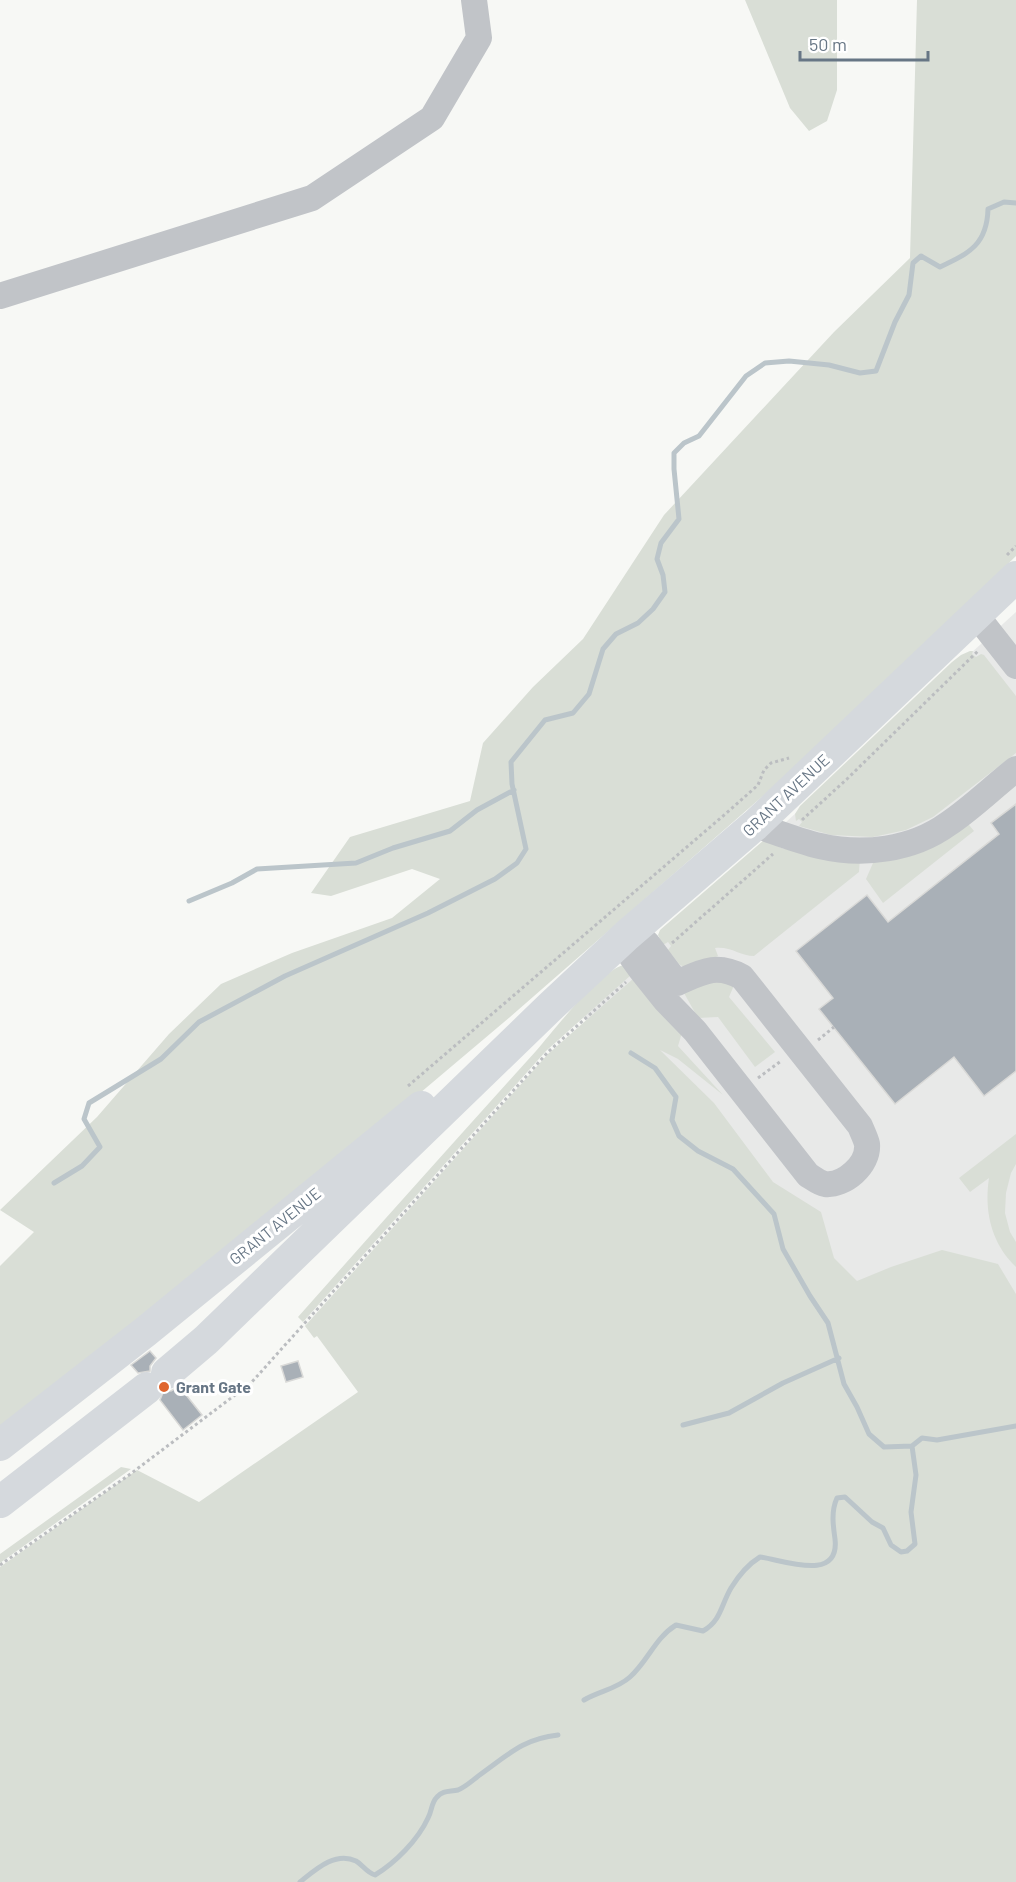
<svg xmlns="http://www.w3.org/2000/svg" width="1016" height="1882" font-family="Barlow,sans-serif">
	<rect width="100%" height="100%" fill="#f7f8f5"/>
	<path fill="#e8e9e8" d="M1016,612V1375L883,1336L578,1012Z"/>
	<path fill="#d9ded6" d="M745,0H837V90L827,121L809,131L790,108Z
		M917,0H1016V556L803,761L510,1017L317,1180L0,1430V1266L34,1232L0,1210L97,1117L169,1034L221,984L292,953L392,918L440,879L412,869L331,896L311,893L350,837L470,801L483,743L533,687L583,639L664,515L834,332L910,258Z
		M970,651H973L972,654L976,657L981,654L984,655L1016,696V753L933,817L906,830L873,837L831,835L799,826L802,822L799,819L796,821L795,814L800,806L952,662L961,655Z
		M965,820L974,831L883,903L866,879L873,863Z
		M764,840L780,842L779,847L784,849L790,845L860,857L859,872L754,956C741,956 730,946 715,948L718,956L687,968L680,965L668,950L671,946L668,942L663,945L658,935L660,930Z
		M623,965L631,975L546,1051L303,1322L298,1317C377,1228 456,1139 536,1051C555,1029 598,973 623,965Z
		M693,976L735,983L729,997L775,1052L755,1067L718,1017L698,1018L684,993Z
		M634,978L683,1029L678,1046L723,1095L678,1059L660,1050L714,1103L773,1182L821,1212L834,1258L857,1281L891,1267L942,1250L998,1264L1016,1294V1882H0V1567L137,1470L199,1502L358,1392L317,1336L314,1338L305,1326L548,1054Z
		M1016,1134V1164L1011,1173L1006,1193L1005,1213L1010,1232L1016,1242V1267C991,1243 984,1211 989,1178L970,1192L959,1178Z
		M121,1467L131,1469L0,1563V1554Z"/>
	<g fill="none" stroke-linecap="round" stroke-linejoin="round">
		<path stroke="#bbc5ca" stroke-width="5" d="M189,901L232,883L257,869L356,863L393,848L450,831L477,810L514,790
			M631,1053L655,1068L676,1097L672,1120L679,1136L698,1151L733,1169L774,1214L783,1249L810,1296L828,1323L844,1384L857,1407L869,1434L884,1447L912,1446
			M54,1183L82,1166L100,1147L84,1119L89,1103L161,1059L199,1022L285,976L428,913L495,879L517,863L526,849L512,784L511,762L545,720L573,713L589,694L603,649L616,634L638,623L653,609L665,592L663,575L657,559L661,543L679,519L674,469V453L684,443L699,436L746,376L765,363L789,361L829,365L860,373L876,371L895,322L909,295L913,263L921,256L940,267C970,253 987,244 988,209L1004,202L1016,203
			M683,1425L729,1413L783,1383L839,1358
			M584,1700C599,1691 617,1689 630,1677C648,1661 655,1638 676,1625L703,1631C721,1621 721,1605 731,1588C739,1575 747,1565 760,1557C783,1560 840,1583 835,1539C833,1525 831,1511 837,1498L845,1497L872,1522L883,1528L891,1545L901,1552L907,1551L915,1544L911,1512L916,1475L912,1446L922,1438L937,1440L1016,1426
			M300,1882C315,1870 335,1851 356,1861C363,1865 366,1872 375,1875C395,1863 418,1840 428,1818C432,1811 431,1803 437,1797C443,1790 450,1792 458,1790C466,1787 474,1779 481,1774C509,1754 523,1739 558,1735"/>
	</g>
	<path fill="#a9b0b7" stroke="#d9d9d7" stroke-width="1.5" d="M1016,804V1071L984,1096L954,1057L895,1104L819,1009L833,998L796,951L867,895L888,922L999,834L991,823Z
		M150,1351L156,1358L150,1366V1371L138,1373L131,1365Z
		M298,1361L303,1377L286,1382L281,1366Z
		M179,1386L202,1415L183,1430L160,1400L164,1390L171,1391Z"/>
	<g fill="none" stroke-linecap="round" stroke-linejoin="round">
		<path stroke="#bbbdc0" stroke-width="3" stroke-dasharray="3 3" stroke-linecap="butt" d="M1007,555L1016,546
			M802,820L847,779L979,650
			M672,943L773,854
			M818,1040L834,1027
			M758,1078L781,1061
			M408,1086L730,810L758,785L764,770L771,763L789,758
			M0,1565L129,1475L251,1383L548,1052L626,982"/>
		<path stroke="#c1c4c8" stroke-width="26" d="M0,296L312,198L432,118L479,38L474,0
			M976,615L1016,666
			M755,825C776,832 798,841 820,846C863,856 912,850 948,824C972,808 993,787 1016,769
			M627,935L647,943L677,983C702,972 716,963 742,977L860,1126C862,1131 866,1139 867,1144C869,1165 844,1186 825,1184C819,1183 813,1178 808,1175L695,1031L665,1000L641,970L631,956Z"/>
		<path stroke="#d5d9dd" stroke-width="32" d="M167,1373L206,1340L550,1007L627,935L755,825L1016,577
			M0,1445L145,1332L421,1107
			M0,1502L147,1388"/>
	</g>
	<circle fill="#df652e" stroke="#fff" stroke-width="2" cx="164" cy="1387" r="6"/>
	<g text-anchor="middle" stroke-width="6" stroke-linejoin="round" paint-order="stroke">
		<g font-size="16" fill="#677685" stroke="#fff">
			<text transform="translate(786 795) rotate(-43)" y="6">GRANT AVENUE</text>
			<text transform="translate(275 1226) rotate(-39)" y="6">GRANT AVENUE</text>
		</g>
		<g font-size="16" font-weight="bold" fill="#677685" stroke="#fff" text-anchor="start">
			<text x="176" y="1393">Grant Gate</text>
		</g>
	</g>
	<path d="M800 51v9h128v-9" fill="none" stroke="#677685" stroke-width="3"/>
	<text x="809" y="51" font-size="18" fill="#677685" stroke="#ffffff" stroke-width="4.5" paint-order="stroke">50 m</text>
</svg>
